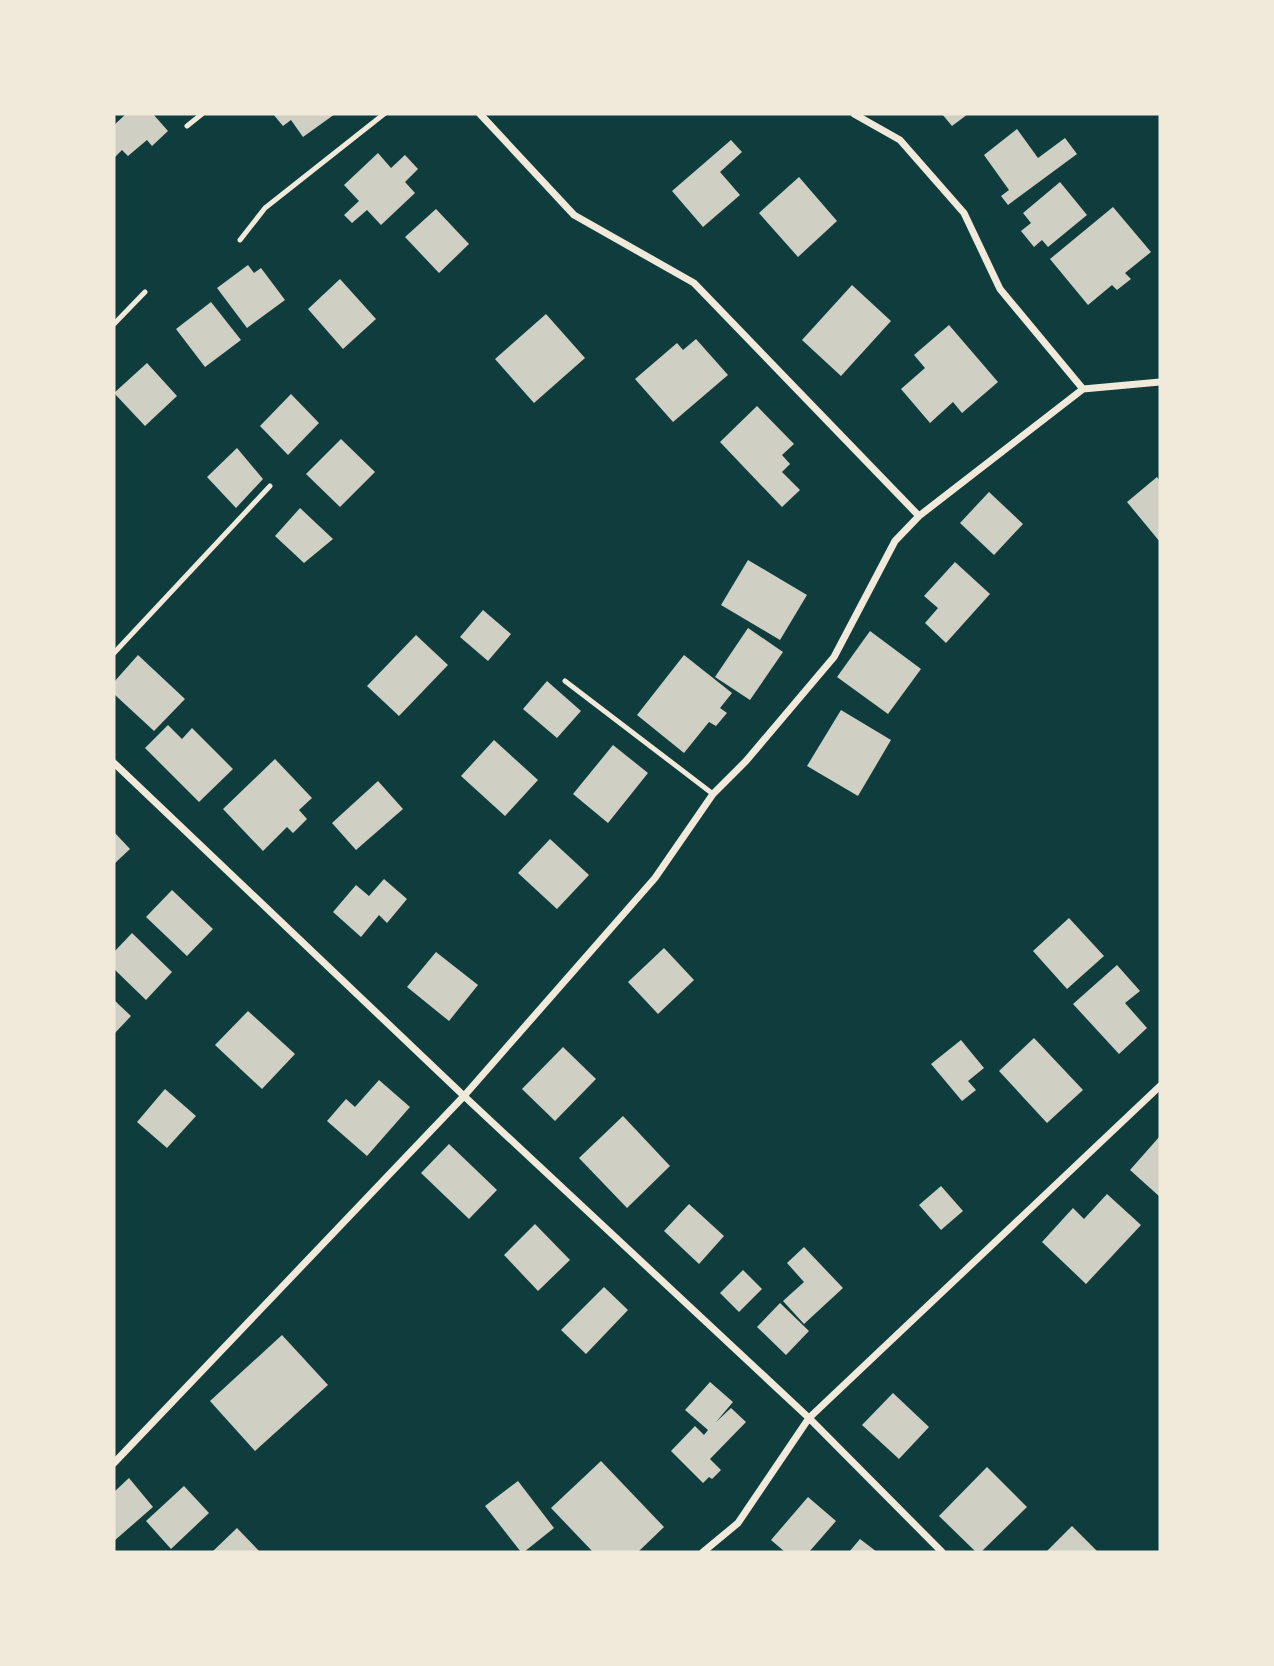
<svg xmlns="http://www.w3.org/2000/svg" width="1274" height="1666" font-family="'IBM Plex Serif',serif">
	<rect width="100%" height="100%" fill="#0f3d3e"/>
	<path fill="#cfcfc3" d="M126,114H153L168,131L152,146L147,140L128,156L122,150L114,158V125Z
		M273,114H335L303,137L291,120L283,126Z
		M942,114H968L952,126Z
		M1017,129L1038,158L1065,138L1077,154L1008,205L1001,196L1009,190L984,155Z
		M731,140L742,152L720,172L740,195L703,227L672,191Z
		M378,153L391,168L405,155L418,169L405,182L415,193L381,225L367,210L352,223L344,215L359,201L344,185Z
		M799,177L837,221L798,257L759,213Z
		M1060,182L1087,215L1048,247L1042,240L1034,247L1021,231L1031,223L1023,213Z
		M1113,207L1151,252L1125,273L1131,279L1117,290L1112,285L1088,305L1050,259Z
		M436,209L469,244L439,273L405,237Z
		M248,265L254,273L261,268L285,300L247,328L217,288Z
		M340,279L376,319L343,349L308,309Z
		M852,285L891,321L841,376L802,340Z
		M211,302L241,340L205,367L176,329Z
		M546,314L585,358L534,403L495,359Z
		M949,325L998,382L962,413L953,402L930,423L901,389L925,368L914,355Z
		M696,339L728,375L673,422L635,379L677,343L683,350Z
		M147,363L177,396L145,426L114,393Z
		M291,394L319,423L288,455L260,426Z
		M757,406L794,444L782,455L790,464L782,472L800,490L782,507L720,442Z
		M341,439L375,472L340,507L306,474Z
		M237,448L263,479L236,508L207,477Z
		M1157,477L1160,481V542L1127,502Z
		M989,492L1023,524L994,555L960,523Z
		M300,508L333,539L304,563L275,536Z
		M748,560L807,595L780,640L721,605Z
		M955,562L990,594L946,643L925,623L938,608L924,596Z
		M483,610L511,634L488,661L460,637Z
		M748,628L783,652L750,700L715,677Z
		M870,631L921,669L888,714L837,677Z
		M416,635L448,665L399,716L367,686Z
		M138,655L185,699L154,731L114,694V682Z
		M684,655L732,693L720,708L727,713L716,726L709,722L684,753L637,715Z
		M547,681L581,711L557,738L523,709Z
		M841,710L891,740L858,796L807,766Z
		M168,725L182,739L192,728L233,769L199,802L145,748Z
		M494,740L538,780L505,816L461,776Z
		M613,745L648,773L608,823L573,794Z
		M275,759L312,798L299,810L307,819L293,833L287,827L263,851L223,809Z
		M378,781L403,809L356,850L332,823Z
		M114,832L130,849L114,864Z
		M550,839L589,875L557,909L518,873Z
		M384,879L407,899L387,923L379,915L361,937L333,912L356,885L369,896Z
		M172,890L213,929L187,956L146,917Z
		M1069,918L1104,956L1067,989L1033,951Z
		M132,933L172,972L146,1000L114,969V952Z
		M664,948L694,980L658,1014L628,982Z
		M436,952L478,985L449,1021L407,987Z
		M1117,965L1140,991L1125,1003L1147,1028L1119,1054L1073,1004Z
		M114,1000L131,1016L114,1034Z
		M248,1011L295,1054L262,1089L215,1045Z
		M1034,1038L1083,1090L1047,1123L999,1071Z
		M961,1040L984,1068L968,1081L976,1090L962,1101L931,1064Z
		M563,1047L596,1079L555,1121L522,1089Z
		M379,1080L410,1107L367,1156L327,1121L346,1099L355,1107Z
		M165,1089L196,1116L167,1148L137,1122Z
		M623,1116L670,1166L627,1208L579,1158Z
		M1160,1136V1197L1130,1170Z
		M449,1144L497,1190L469,1219L421,1173Z
		M941,1186L963,1211L941,1230L919,1205Z
		M1107,1194L1141,1225L1086,1284L1042,1242L1073,1208L1084,1219Z
		M689,1204L724,1236L699,1264L664,1231Z
		M535,1224L570,1260L538,1291L504,1255Z
		M804,1247L843,1288L804,1324L783,1301L804,1282L787,1263Z
		M743,1270L762,1289L739,1312L720,1293Z
		M604,1287L628,1310L586,1354L561,1330Z
		M780,1303L809,1331L786,1355L757,1327Z
		M282,1335L328,1385L255,1451L210,1401Z
		M710,1382L733,1402L716,1422L731,1408L746,1422L710,1459L721,1470L712,1479L709,1477L703,1483L671,1451L695,1426L704,1435L708,1430L685,1410Z
		M893,1393L929,1427L899,1459L862,1425Z
		M601,1461L664,1527L638,1552H593L551,1508Z
		M987,1467L1027,1507L981,1552H976L939,1516Z
		M129,1478L153,1507L114,1541V1492Z
		M518,1481L554,1528L524,1552H521L485,1506Z
		M184,1486L209,1513L171,1549L146,1521Z
		M808,1497L836,1521L809,1552H785L771,1540Z
		M1072,1526L1098,1552H1046Z
		M237,1528L260,1552H212Z
		M860,1539L877,1552H849Z"/>
	<g fill="none" stroke-linecap="round" stroke-linejoin="round">
		<path stroke="#f1e9da" stroke-width="5" d="M187,126L202,114
			M240,240L265,208L384,114
			M114,324L145,292
			M114,653L270,486
			M565,681L713,794"/>
		<path stroke="#f1e9da" stroke-width="7" d="M480,114L574,215L694,283L919,516
			M854,114L900,140L964,213L1000,289L1083,389L1160,382
			M114,763L464,1096L809,1418L942,1552
			M114,1463L464,1096L655,878L713,794L746,761L834,657L895,541L919,516L1083,389
			M703,1552L738,1523L809,1418L1160,1086"/>
	</g>
	<rect width="1274" height="1666" fill="none" stroke="#f1e9da" stroke-width="231"/>
</svg>
